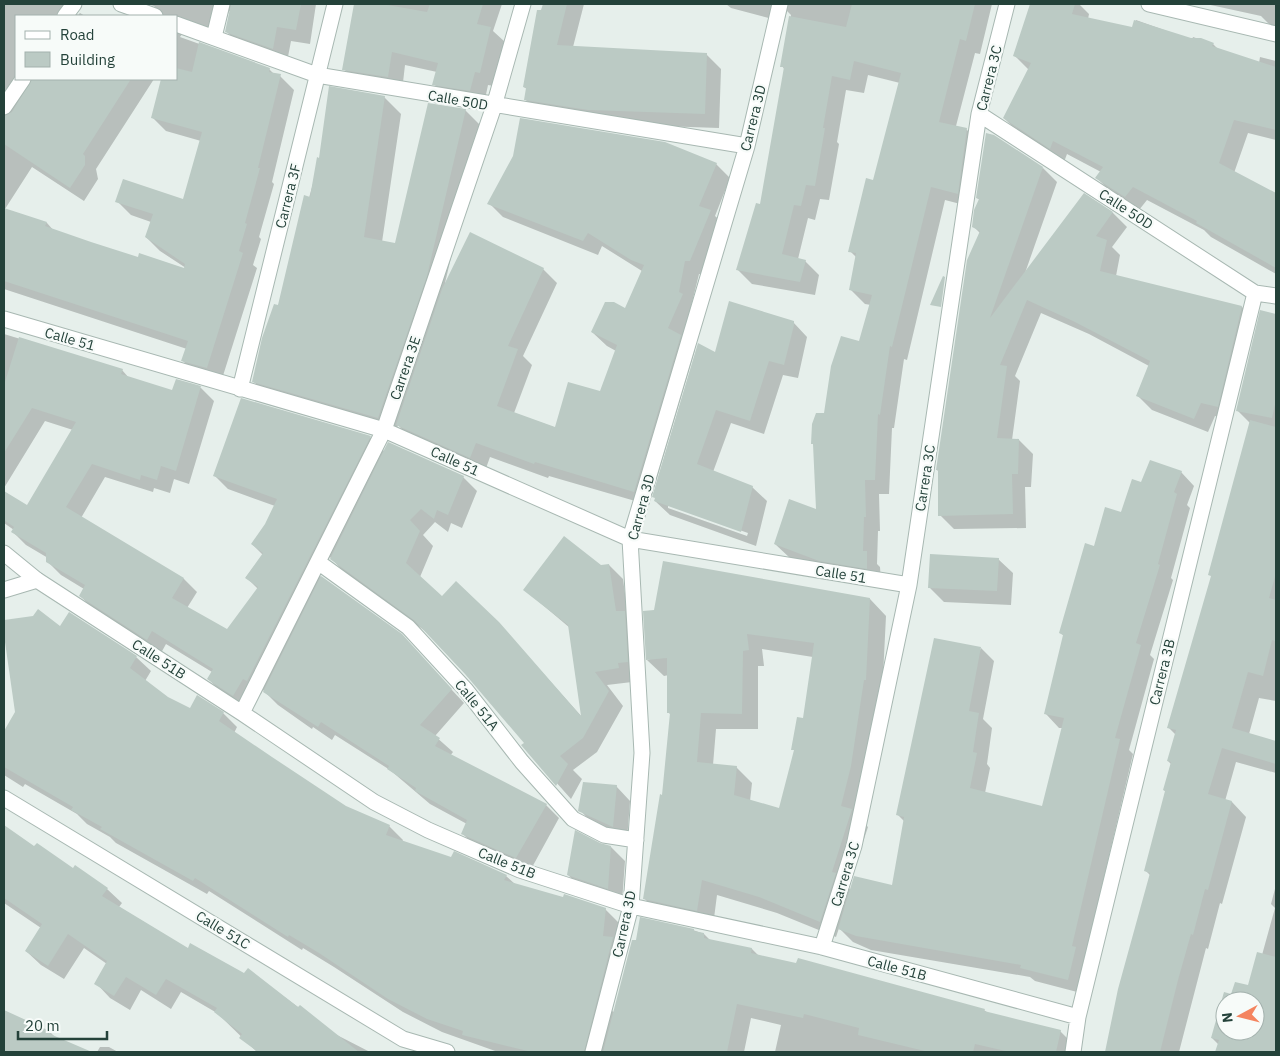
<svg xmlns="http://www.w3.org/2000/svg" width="1280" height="1056" font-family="'IBM Plex Sans',sans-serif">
	<rect width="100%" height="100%" fill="#e6efeb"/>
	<path fill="#0003" fill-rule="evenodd" d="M4,4H67L78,15L80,13L85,16H16V79H154L96,169L98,179L84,201L32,167L5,209L47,223L54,231L139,259L189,270L160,251L146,237L151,222L131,215L117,201H184L201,141L166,131L152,117L163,79H176V16H163L154,6L147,4H316L310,44L291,41L287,62L240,45L226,31L231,12L229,11L221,38L189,24L180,37L269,69L274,74L280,76L294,90L272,182L274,184L259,237L261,239L253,265L257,268L221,382L197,375L183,361L187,349L4,289Z
		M355,4H502L493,31L505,42L494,86L488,85L484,104L448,98L434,84L437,72L405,65L402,91L358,83L344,69Z
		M544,4H584L573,47L706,54L721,69L719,128L603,124L539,114L525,99L527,89L524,87Z
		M726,4H992L980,54L975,53L956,126L967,130L981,144L972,207L945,200L907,360L904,359L894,428H892L889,494H879L880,531H878L877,564L880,567L881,582L790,558L775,544L817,510L815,446L812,443L860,343L871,305L865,304L851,290L857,258L850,251L874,181L900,83L868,75L864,93L846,90L837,142L839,144L829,200L820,199L815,220L808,218L798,259L805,261L819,275L815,295L752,284L738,270L761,205L785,70L782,66L791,15L787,11L784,22L731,8Z
		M1031,4H1079L1089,14L1088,19L1133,29L1136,20L1192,40L1193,37L1213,44L1219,50L1259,63L1260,57L1276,61V140L1248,133L1234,173L1276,195V274L1211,237L1204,230L1147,200L1139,210L1111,192L1097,178L1101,172L1067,154L1064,162L1018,132L1004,118L1029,70L1015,56Z
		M1206,4H1276V26L1270,25L1261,16Z
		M384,97L401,114L382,242L396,245L465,110L482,127L445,283L543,269L557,283L523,356L532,365L514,413L556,428L601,393L616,351L607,346L592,332L626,309L642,271L602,246L598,255L503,217L489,203L716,164L730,178L715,216L725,225L704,275L699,274L683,339L695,350L649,505L549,476L548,478L490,457L485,471L411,439L398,425L395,434L270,398L253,381L278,307L320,159Z
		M1043,168L1057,182L1025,273L1084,195L1113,213L1127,227L1112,247L1120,255L1116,276L1242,307L1256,321L1231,420L1215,416L1208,432L1152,410L1138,396L1149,366L1089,334L1041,313L1015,376L1020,381L1012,440H1019L1033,454L1031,487H1025L1026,528L954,529L940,515L939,472L937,470L980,233L973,226L980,200L977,198Z
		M1261,312L1276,315V701L1259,698L1249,734L1276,742V773L1236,762L1225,801L1232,802L1246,817L1222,904L1220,903L1208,949L1206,948L1179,1052H1106L1119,989L1151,876L1146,871L1166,792L1164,790L1171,764L1168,761L1176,735L1169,728L1212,577L1250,423L1237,410Z
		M793,322L807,337L798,378L783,375L764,434L731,423L713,472L752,487L767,501L756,546L670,515L655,501L716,354ZM668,505L748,533L747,536L668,508Z
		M4,334L122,370L129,378L173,392L177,381L201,388L214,401L189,484L174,479L170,493L154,488L153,492L105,477L81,518L184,579L197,592L187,608L227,631L258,589L246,577L263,555L252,544L266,525L275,506L228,489L215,476L370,437L385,452L463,477L477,491L462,528L451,523L448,532L435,522L423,535L433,546L420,577L442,597L498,623L582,717L570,628L525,590L609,565L623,579L628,616L632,682L607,685L623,706L597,752L573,770L582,779L571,799L523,745L526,743L466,673L428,633L345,573L330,557L320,576L401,635L464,703L435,736L453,752L450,756L546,805L559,818L530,871L476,847L463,834L467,824L430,804L390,770L335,735L332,740L313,727L312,729L278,705L263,690L261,694L257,691L247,708L222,692L208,679L212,672L166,644L161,653L94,609L80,596L84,589L61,575L48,562V558L26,545L13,532L14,530L4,523V492L27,507L73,430L45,421L4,488Z
		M1181,472L1194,486L1187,505L1190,508L1171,578L1173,580L1150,655L1154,659L1129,750L1133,754L1085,958L1081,993L1035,981L1030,977L871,950L853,942L839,928L836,937L777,913L717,895L713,926L660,915L644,898L664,796L671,715L668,712L669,675L664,676L647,660L870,599L886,616L882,696L858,817L868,827L848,887L851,890L893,886L905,822L898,815L981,648L994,661L983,719L992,728L987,764L990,768L985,793L1043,808L1063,728H1059L1046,714L1064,636L1061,633L1095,548L1142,484ZM762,649L813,657L804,719L793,749L795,751L780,810L750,801L752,783L736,767L713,765L716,729H758V666H764Z
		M998,559L1013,573L1011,605L944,602L930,588Z
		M69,614L136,657L151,671L145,681L168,698L190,710L223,713L237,727L234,733L346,807L389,826L403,840L402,842L506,876L516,885L605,909L619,923L618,944L627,953L612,1011L614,1012L693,930L704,934L710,940L752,949L759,956L984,1010L988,1013L1060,1031L1075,1046L1074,1052H775L781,1025L751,1018L744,1052H498L442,1032L403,1012L334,967L303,948L302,950L209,891L207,894L116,843L110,837L87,824L77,814L25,784L23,787L4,775V733L12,720L17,721L4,622L34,618L61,628Z
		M616,786L630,801L627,840L594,825L580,810Z
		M4,827L35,848L107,889L122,903L119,907L188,949L244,975L248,970L333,1033L370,1052H257L217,1013L181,992L171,1009L141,990L130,1010L110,998L96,983L107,964L84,948L64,979L41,965L26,951L41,928L4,903Z
		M600,845L611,847L625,861L622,902L583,889L568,875Z
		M1276,885V1052H1217L1219,1045L1212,1038L1224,994L1232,996L1249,987L1262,955L1275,908L1271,904ZM1225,1001H1255V1031H1225Z
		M4,1011L51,1033L56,1038L90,1052H4Z
		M100,1047H109L118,1052H97Z"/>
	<path fill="#bbcac4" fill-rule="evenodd" d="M231,4H301L296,30L277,27L273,49L225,32Z
		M354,4H382L427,12L430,4H483L477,24L491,27L480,73L475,72L470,91L432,85L438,63L392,52L388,77L342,70Z
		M543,4H567L557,45L707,53L705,114L588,110L524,100L526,88L523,87L537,10H541Z
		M852,4H975L966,41L960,39L939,122L967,128L958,194L931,187L892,347L890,346L880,415L878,414L875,480H865L866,517H864L863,551H867V569L819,561L774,544L789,499L816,509L813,444H811L812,424L816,413H824L831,366L841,336L859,341L872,295L849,290L856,253L848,252L866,178L873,180L901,73L854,61L850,80L832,76L823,128H825L815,186L806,185L801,206L794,205L782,254L806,260L800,282L736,270L756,203L760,204L784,67H780L789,16L846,27Z
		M1030,4H1075L1072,14L1132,27L1134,20L1191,38H1201L1214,43L1212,46L1276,67V130L1234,120L1219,163L1276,193V268L1196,223L1197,221L1133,187L1125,197L1095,178L1103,167L1053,141L1050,149L1003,118L1031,63L1013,56Z
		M199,42L270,68L269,72L281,74L258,168H260L245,223L247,224L239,251L243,253L207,368L181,361L188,341L4,281V208L47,222L45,226L91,242L138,257L139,253L184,268L185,264L145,237L153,214L115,202L123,179L183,199L202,132L151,118L161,79H176V68L192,72Z
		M32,79H131L83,154L85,156V165L70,188L4,144V116L12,112Z
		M329,86L385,96L364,237L395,243L428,103L466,109L427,276L378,418L252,382L262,338L274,304L278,305L304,195L310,197L317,157L319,158Z
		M520,118L665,142L717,163L699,206L711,210L690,261H685L679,292L683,294L668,328L681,335L634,492L535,462L534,464L476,443L470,458L396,425L442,289L470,232L544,268L508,346L518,349L497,406L555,427L568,382L600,391L617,345L591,332L605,302H614L625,308L644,265L631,260L588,233L583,241L487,204L513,156Z
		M986,133L994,135L1043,167L990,318L1084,193L1113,212L1096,236L1107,240L1100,271L1242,306L1218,407L1201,403L1194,419L1136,396L1150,361L1073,321L1027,300L1000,365L1007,366L997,438L1019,439L1018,474H1012L1013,514L938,516V470H936L967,260L980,231L972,227L974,210L979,199L976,198Z
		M943,276L945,277L941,307L930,305Z
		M729,301L794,321V325L784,365L769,361L750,421L716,410L697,464L753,486L741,532L654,501L655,498L652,497L698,343L715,352Z
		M1260,310L1276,314V400L1272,418L1236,411Z
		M19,337L123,369L121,374L172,390L176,379L201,386L176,471L161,466L157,480L141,475L140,480L92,464L66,507L184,578L172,598L227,629L258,587L245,578L263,553L251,544L265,524L277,499L213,476L241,398L371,436L247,681L243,679L233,696L207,679L213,669L152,631L147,640L79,596L85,585L46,562V553L11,532L14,527L4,520V491L27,505L76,422L32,408L4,453V385Z
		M1250,420L1276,427V573L1269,598L1276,600V641L1272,640L1263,676L1248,672L1232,728L1276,741V764L1222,748L1208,794L1232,801L1208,890L1205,889L1193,935L1191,934L1178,980L1160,1052H1105L1118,989L1150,873L1144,871L1165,791L1163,790L1171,762L1167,761L1176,730L1167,728L1211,576L1208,575Z
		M388,442L464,476L448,515L437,510L434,519L421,509L410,520L420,531L406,563L442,596L456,581L499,622L581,716L568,625L523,590L564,536L601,565L609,564L616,611H625L628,662L618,663L619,668L595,672L609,691L583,738L560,756L568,764L556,786L521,745L524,743L465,674L415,621L330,559Z
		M1150,460L1182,471L1174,492L1177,494L1158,564L1160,565L1136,643L1141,645L1115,738L1120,739L1072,946L1076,947L1068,980L1020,968L1021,965L856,936L838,929L854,876L892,885L904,817L896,815L934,638L981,647L969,711L979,713L973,752L977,753L970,788L1042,806L1064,718L1044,714L1063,635L1059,633L1085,543L1094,546L1105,507L1121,512L1132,479L1141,482Z
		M930,554L999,558L997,591L928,588Z
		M663,561L870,598L866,680H864L851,766L841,806L852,809L832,872L836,873L820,922L759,897L702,880L697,911L643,899L660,794L662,795L670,713H667V658L646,660L643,611L654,610ZM747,634L814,643L803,718L797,717L791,750H794L779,808L734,795L737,766L697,762L701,713L742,714L743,651L749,650Z
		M321,576L402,634L452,689L420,725L440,738L435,746L547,804L516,858L461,834L467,820L415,791L416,788L387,769L389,766L321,722L318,727L263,692Z
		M38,609L60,626L69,612L137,656L130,668L168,697L190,708L197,695L224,712L219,721L272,757L346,806L390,825L386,835L451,857L454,851L507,875L504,880L563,897L564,894L606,908L603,936L613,937L584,1052H532L462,1035L463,1031L427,1019L388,999L319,953L289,935L288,937L195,878L193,881L100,829L102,827L71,810L73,807L4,767V731L15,712L4,635V620L33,616Z
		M583,782L617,785L613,827L578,811Z
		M4,825L34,846L37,843L73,868L75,865L108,888L102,896L188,948L190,943L244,973L248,968L298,1007L300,1005L359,1052H258L239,1038L242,1034L214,1012L217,1008L166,979L156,995L126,977L114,996L94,984L107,961L68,934L48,966L25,951L42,924L4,898Z
		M575,830L600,843L611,846L608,889L567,875Z
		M640,917L694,929V931L704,933V938L752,948L751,953L796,963L798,958L985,1009L984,1011L1061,1030L1056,1052H1010L975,1044L973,1052H929L858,1035L859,1028L804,1014L803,1018L737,1004L727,1052H603L632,940H636Z
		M1257,952L1276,957V1052H1215L1219,1040L1211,1038L1224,992L1231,994L1235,982L1248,985ZM1225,1001H1255V1031H1225Z
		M4,1010L52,1032L50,1034L92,1052H4Z"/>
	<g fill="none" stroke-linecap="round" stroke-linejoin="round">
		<g stroke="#a8b8b2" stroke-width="17">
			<path id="service" d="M4,590L37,580"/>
		</g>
		<g stroke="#a8b8b2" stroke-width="17">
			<path id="minor" d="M121,4L155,16
				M1149,4L1276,34
				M65,16L74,4
				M176,24L317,75L747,146
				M214,37L222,4
				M4,107L23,79
				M979,114L1255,293L1276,296
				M4,319L384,430L630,539L909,585
				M240,389L335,4
				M4,553L37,580L242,713L374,802L428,830L520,870L631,906L822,947L1078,1017
				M318,562L408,627L466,690L522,762L573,819L604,835L636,840
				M242,713L384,430L494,106L523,4
				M822,947L854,846L909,585L979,114L1007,4
				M593,1052L631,906L642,753L630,539L747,146L780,4
				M1073,1052L1078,1017L1255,293"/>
		</g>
		<g stroke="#a8b8b2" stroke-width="17">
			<path id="tertiary" d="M4,798L403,1039L447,1052"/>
		</g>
		<use href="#service" stroke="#fff" stroke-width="15"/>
		<use href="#minor" stroke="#fff" stroke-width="15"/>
		<use href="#tertiary" stroke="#fff" stroke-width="15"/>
	</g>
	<g text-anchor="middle" stroke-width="4.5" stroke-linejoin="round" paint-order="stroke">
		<g font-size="14" fill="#24423a" stroke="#f7fbf9">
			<text transform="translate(989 78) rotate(-76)" y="5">Carrera 3C</text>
			<text transform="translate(458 100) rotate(10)" y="5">Calle 50D</text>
			<text transform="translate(753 118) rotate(-76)" y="5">Carrera 3D</text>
			<text transform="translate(288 196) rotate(-76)" y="5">Carrera 3F</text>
			<text transform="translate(1126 209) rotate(33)" y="5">Calle 50D</text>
			<text transform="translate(70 339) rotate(16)" y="5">Calle 51</text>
			<text transform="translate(405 368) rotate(-71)" y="5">Carrera 3E</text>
			<text transform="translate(455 461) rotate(24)" y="5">Calle 51</text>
			<text transform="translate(925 478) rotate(-81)" y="5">Carrera 3C</text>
			<text transform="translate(641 507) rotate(-75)" y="5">Carrera 3D</text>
			<text transform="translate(841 574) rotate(9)" y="5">Calle 51</text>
			<text transform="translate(159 659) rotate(33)" y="5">Calle 51B</text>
			<text transform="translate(1162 672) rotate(-76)" y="5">Carrera 3B</text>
			<text transform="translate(477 705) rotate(51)" y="5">Calle 51A</text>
			<text transform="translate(507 863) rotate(22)" y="5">Calle 51B</text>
			<text transform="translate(845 874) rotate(-73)" y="5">Carrera 3C</text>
			<text transform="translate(624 924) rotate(-78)" y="5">Carrera 3D</text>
			<text transform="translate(223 930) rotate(31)" y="5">Calle 51C</text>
			<text transform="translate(897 968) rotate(15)" y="5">Calle 51B</text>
		</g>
	</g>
	<rect width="1280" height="1056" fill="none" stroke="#24423a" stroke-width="10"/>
	<rect x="15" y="15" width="162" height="65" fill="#f7fbf9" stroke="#a3b1ad"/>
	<rect x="25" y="31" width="25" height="8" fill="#ffffff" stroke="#a3b1ad"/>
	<text x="60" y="40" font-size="15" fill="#24423a">Road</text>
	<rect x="25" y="52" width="25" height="15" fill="#bbcac4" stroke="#a3b1ad"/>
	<text x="60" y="65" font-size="15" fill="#24423a">Building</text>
	<g transform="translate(1240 1016) rotate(263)"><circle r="24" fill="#f7fbf9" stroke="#a3b1ad"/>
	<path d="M0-4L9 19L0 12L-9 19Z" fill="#f4845f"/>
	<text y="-8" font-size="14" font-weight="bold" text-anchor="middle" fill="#24423a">N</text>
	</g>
	<path d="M18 1031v8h89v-8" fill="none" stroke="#24423a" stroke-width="2.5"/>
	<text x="25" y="1031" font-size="15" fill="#24423a" stroke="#f7fbf9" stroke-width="4" paint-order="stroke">20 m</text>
</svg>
